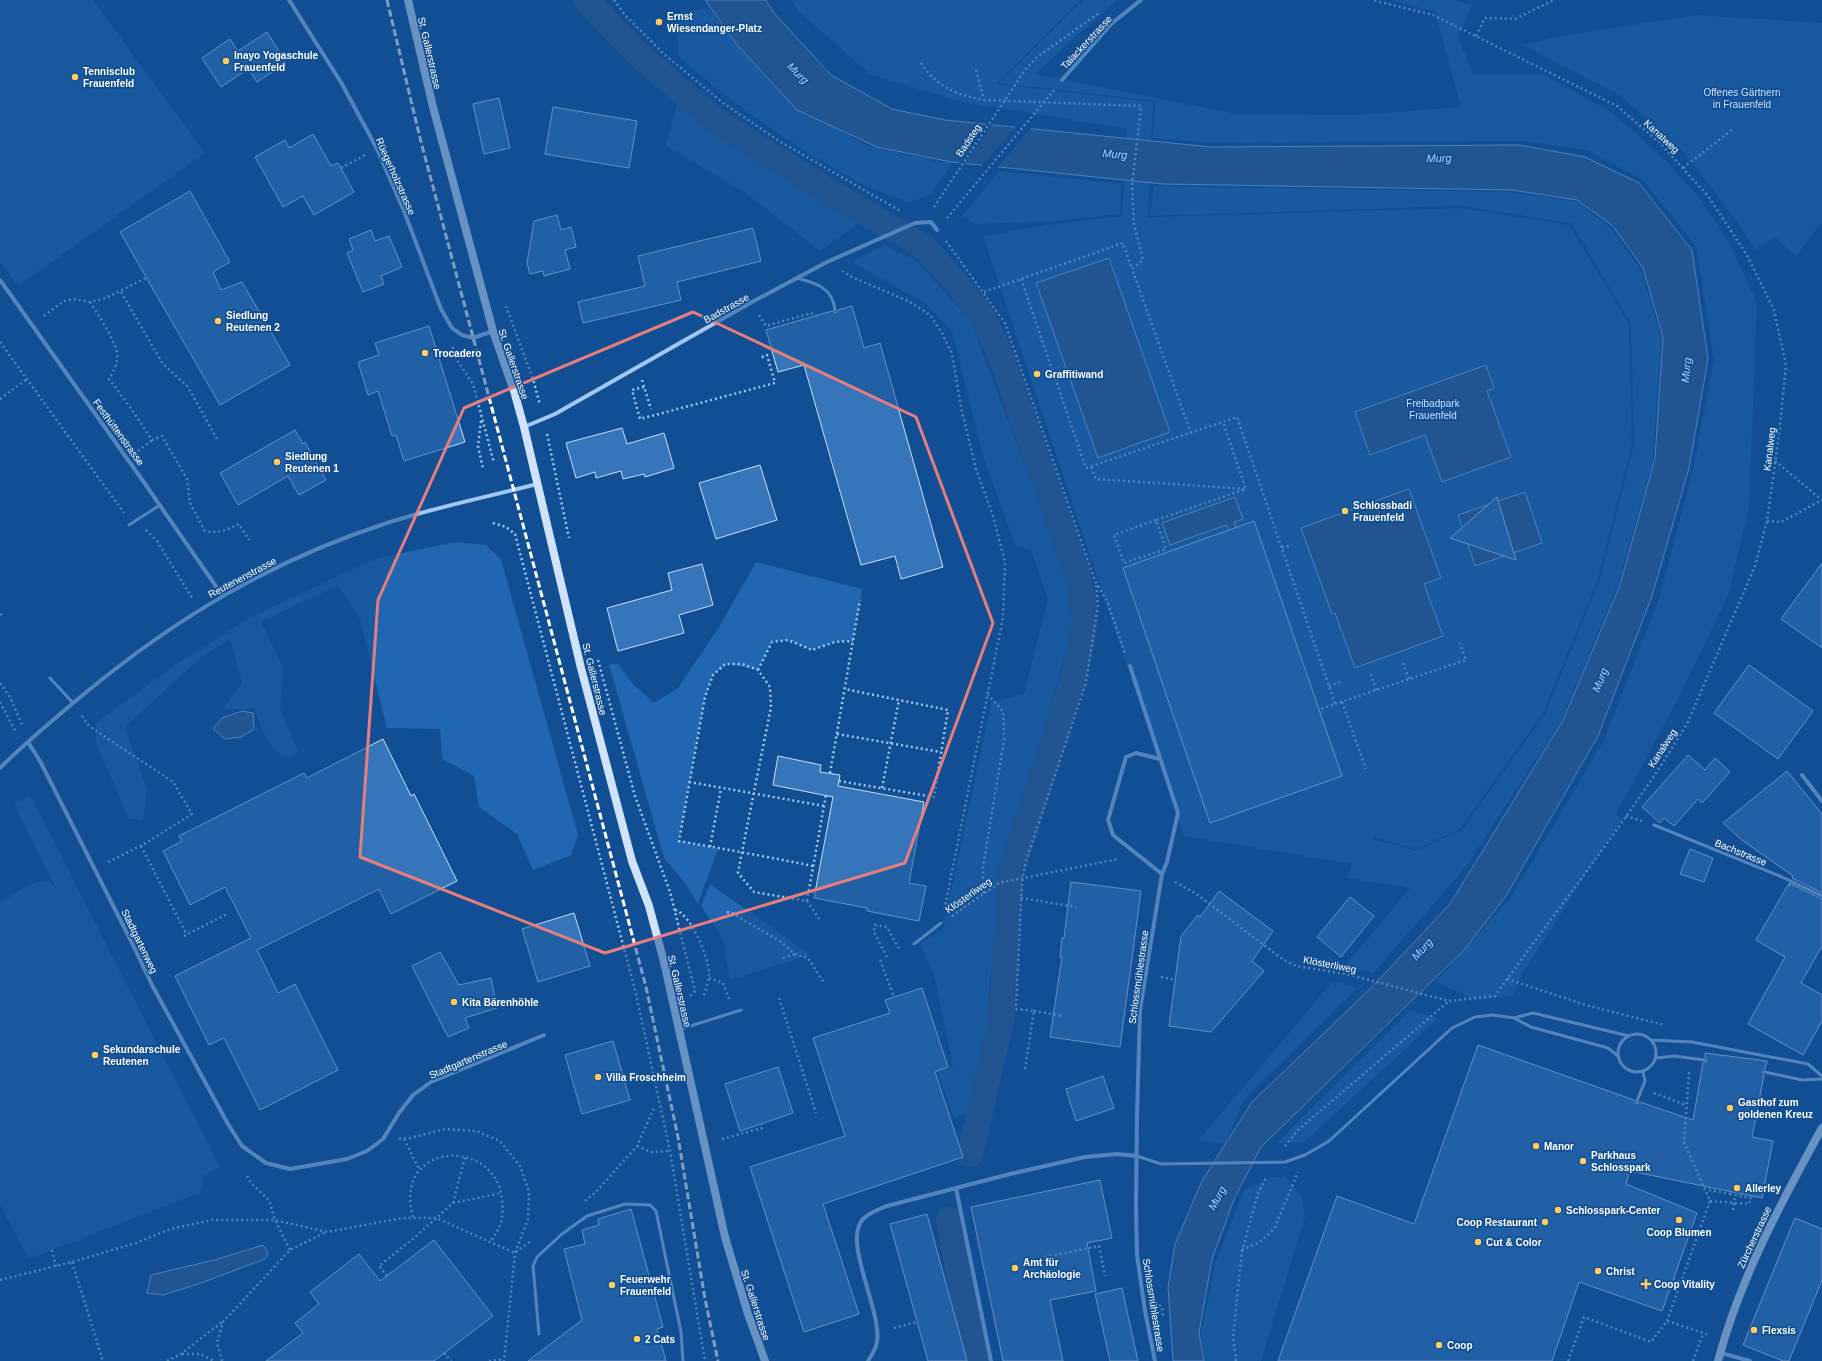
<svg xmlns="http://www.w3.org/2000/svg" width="1822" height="1361" font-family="Helvetica,sans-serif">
	<rect width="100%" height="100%" fill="#124e93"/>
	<path fill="#2166b0" d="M0,0H93L205,153L18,286L0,262Z
		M792,0H1081L996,84L1153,102L1148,217L1460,208L1569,225L1629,324L1632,444L1598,579L1543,713L1460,829L1416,849L1375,837L1374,839L1416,851L1462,830L1545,714L1600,579L1634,444L1631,324L1571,223L1461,206L1150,216L1154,186L1513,192L1577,202L1611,228L1641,270L1661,337L1653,459L1618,584L1561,720L1466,867L1373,973L1345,966L1410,888L1347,878L1352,864L1184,836L983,236L1046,225L1122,216L1127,129L961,102L870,74L798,11Z
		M1083,0H1117L1035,74L1237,114L1354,115L1461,107L1435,12L1391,0H1453L1472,5L1458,37L1473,74H1542L1611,112L1636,133L1668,163L1698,196L1730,244L1757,303L1749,507L1728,596L1677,701L1616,814L1622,819L1523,972L1513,996L1477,1000L1436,982L1510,899L1604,740L1660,596L1694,465L1714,360L1696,246L1643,180L1586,150L1523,141L1212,143L1153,138L1155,101L999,83Z
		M708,8L738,45L800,106L865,145L935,161L952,163L931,194L909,203C892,196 874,190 858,182C794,147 733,104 678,56V13Z
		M1697,15L1822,23V222L1796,256L1775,237L1755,250L1738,223L1686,154L1621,96L1523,45L1560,36Z
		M677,104L863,220L820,251L743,191L666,146Z
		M999,171L1121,184L1120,214L1047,222L975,224L962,216Z
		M884,245L917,261L971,322L1065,572L1073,624L1004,878L989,986L991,1044L974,1109L954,1118L938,1073L953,1066L934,974L920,944L943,929L991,703L1024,693L1048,599L1031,550L1015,544L984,459L952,331L925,303L852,262Z
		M455,542L486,545L501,559L578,835L571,855L533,870L517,834L479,807L474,776L442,759L440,729L387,728L360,619L338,585L261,622L283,667L280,709L298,751L290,758C267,751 262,728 254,708L222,710L242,683L230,639L199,659L125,727L147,789L143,820L129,819L96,743V723L178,663L253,616L375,559Z
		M756,562L862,589L853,641L835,642L812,650L788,640L772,642L758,670L728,664L713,675L705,697L679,840L718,849L698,904L685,883L664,858L609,665L617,663L634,685L654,703L678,688L719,627Z
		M30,795L220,1167L203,1176L204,1184L199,1193L29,1259L0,1205V903C10,897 40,874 51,883C53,884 55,888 57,890L14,804Z
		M710,884L811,955L732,979L729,976L723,939L701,906Z
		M1333,981L1357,988L1244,1100L1225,1144L1198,1141Z
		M1410,1010L1438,1019L1303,1143H1277Z
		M1285,1176L1302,1197L1305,1217L1261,1361H1205L1201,1334L1216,1261L1244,1190L1272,1177Z"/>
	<path fill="#325e90" stroke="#91c3f6" d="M705,0H766L774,13L831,75L892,109L945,120L1211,147L1519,145L1585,157L1639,183L1692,250L1708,359L1689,468L1652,596L1598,736L1506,896L1464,950L1261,1147L1234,1199L1212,1259L1199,1333L1204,1361H1173L1168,1287L1175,1244L1202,1181L1252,1102L1371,988L1450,904L1563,720L1620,585L1655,458L1663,337L1643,268L1613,226L1577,200L1512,190L1163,184L951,162L877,147L797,110L738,46Z
		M1109,258L1170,432L1098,458L1036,283Z
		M1486,365L1494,388L1487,391L1511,457L1442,482L1425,435L1370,455L1355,412Z
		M1409,489L1441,578L1424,584L1443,636L1355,668L1335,613L1332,614L1301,528Z
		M1525,492L1542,543L1475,566L1458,515Z
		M1235,497L1243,519L1234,522L1236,528L1229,530L1226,525L1170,545L1162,523Z
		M242,711L253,713L254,729L241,737L225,739L213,729L222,718Z
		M263,1245L268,1253L265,1259L201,1283L163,1295L147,1293L151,1275L218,1259Z"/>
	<path fill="#124e93" d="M987,122L993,123L964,165H958Z
		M1017,125L1032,127L996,169L981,167Z"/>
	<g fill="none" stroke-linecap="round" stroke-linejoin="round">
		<path stroke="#325e90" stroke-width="26" d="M586,0L641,57L718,122L822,187L924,247L956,282L983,317L1001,357L1076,570L1083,598L1085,625L1072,683L1010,875L1002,1017L970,1154
			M949,1220L976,1361"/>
	</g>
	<path fill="#3675ba" stroke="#c7e1fd" d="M267,32L286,63L257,82L248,69L221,87L202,58L230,39L238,51Z
		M499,98L510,148L484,154L473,104Z
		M553,107L637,121L629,168L545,154Z
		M313,134L331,166L338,163L354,192L314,215L303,196L283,207L255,157L285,140L289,148Z
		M190,191L230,262L213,272L221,290L242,282L290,365L220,405L120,232Z
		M557,215L561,230L571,227L576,247L565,250L570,269L544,276L543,271L530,274L527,263L534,221Z
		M753,228L761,261L677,282L681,300L583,323L578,302L645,286L638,256Z
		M371,230L375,241L389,236L402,267L381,276L384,284L363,292L347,253L353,250L349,239Z
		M852,306L864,348L880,343L943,567L901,579L895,556L861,565L804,365L778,372L766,330L832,311L836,313L838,310Z
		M429,326L465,442L404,461L396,435L392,436L378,391L368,395L358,362L379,355L375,343Z
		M622,428L627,444L664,433L674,468L645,477L644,474L623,479L621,471L596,478L595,472L576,478L566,443Z
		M295,430L303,444L305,442L326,480L299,495L288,476L238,505L220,473Z
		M760,465L777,520L716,539L699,483Z
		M1497,497L1516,560L1450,538Z
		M1254,521L1342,776L1210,823L1123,568Z
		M1822,563V648L1781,619Z
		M702,564L713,605L679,615L684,633L618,651L607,608L672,590L668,573Z
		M1749,665L1813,711L1778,759L1714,713Z
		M383,739L411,796L414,794L457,881L391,914L379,889L257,950L278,993L295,984L338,1070L260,1110L224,1038L209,1045L175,976L251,938L225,887L190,905L163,851L182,841L179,836L304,773L307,778Z
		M1688,755L1705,770L1715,758L1730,772L1702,803L1698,799L1674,826L1664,818L1660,823L1642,807Z
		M778,756L821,765L820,772L840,775L838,786L924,802L909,883L926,886L919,921L867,911V908L814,898L833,797L773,785Z
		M1787,771L1822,814V893L1792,878L1793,876L1742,840L1723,823Z
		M1690,849L1713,858L1704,882L1680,874Z
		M1071,882L1141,891L1120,1047L1050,1037L1062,957H1060L1062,938H1064Z
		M1789,883L1822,899V946L1801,983L1822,995V1021L1803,1055L1748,1024L1785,957L1756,940L1788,885L1790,886Z
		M1219,891L1273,931L1252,961L1264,971L1211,1032L1169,1026L1181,936L1198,915L1200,917Z
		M1350,897L1374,916L1341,957L1317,937Z
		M574,913L590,966L538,982L522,929Z
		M440,952L459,985L491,978L497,1008L465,1018L469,1028L448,1037L412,966Z
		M922,988L948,1067L935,1072L963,1157L823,1204L859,1314L804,1332L750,1167L845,1136L813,1038L890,1013L885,1000Z
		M613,1041L630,1100L582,1114L565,1055Z
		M1478,1045L1634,1100L1636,1104L1640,1102L1693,1120L1703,1063L1707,1061L1705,1057V1053L1767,1061L1765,1069L1762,1072L1764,1075L1752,1137L1773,1141L1762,1198L1630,1171L1626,1184L1697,1213L1662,1311L1579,1282L1552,1361H1278L1337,1196L1414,1224Z
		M778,1067L793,1113L740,1131L725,1084Z
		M1103,1076L1114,1108L1076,1121L1066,1089Z
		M1100,1180L1112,1238L1087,1243L1096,1291L1050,1300L1063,1361H1003L971,1207Z
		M631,1209L663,1327L657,1329L666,1361H528L582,1320L564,1249L585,1244L582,1230L599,1225L598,1219Z
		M927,1214L951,1302L967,1361H928L890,1224Z
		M1795,1218L1822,1229V1280L1789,1361H1783L1743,1345Z
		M434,1240L493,1316L434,1361H266L303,1333L295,1323L319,1304L310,1292L359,1254L380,1281Z
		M1122,1288L1138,1361H1110L1095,1294Z"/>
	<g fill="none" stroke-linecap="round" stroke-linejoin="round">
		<path stroke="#a0c8f2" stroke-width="2.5" stroke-dasharray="2 3" stroke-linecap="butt" d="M614,0L625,15L664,54L723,103L779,141L902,212
			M1476,36L1485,18L1515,19L1554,0
			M921,63C937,87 957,95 984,100L1141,106L1132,186L1134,224L1143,260L1132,269L1191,433
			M976,70L984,100
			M341,168L365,155
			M1683,168L1733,129
			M934,207L1025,70L1036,58L1099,13
			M947,218L1054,90
			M946,241L1005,323L1095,581L1107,601L1125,653
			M842,271L852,277L910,302L930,315L942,333L952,354L962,412L976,469L993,516L1005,562L1003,618L944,911
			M1021,279L1086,468L1237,417L1335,704L1318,710
			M121,292L163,364L188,387L217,439
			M984,292L1123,243L1132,269
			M90,302C97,313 117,343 117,355C118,364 113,372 109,379L128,404L152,440L162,436L187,479L190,503L205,531C218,534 227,530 239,524L249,540
			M506,306L533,379L540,405
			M759,315L766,326L811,313L817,316
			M44,316L64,301L74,299L90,302L106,298L146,278
			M0,342L124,513
			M453,347V354L473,384L494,463
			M642,380L651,409
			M644,387L632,390L640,419L775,383L767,355L760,358
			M0,399L27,379
			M481,421L478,446L483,469
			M547,434L569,538
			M138,451L152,440
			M1775,461L1822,500
			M1091,467L1096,479L1246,489L1223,422
			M1156,520L1114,535L1124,563L1166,549L1156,520L1246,489
			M1767,521L1781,522L1822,500
			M493,523L506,527L515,534L636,994L670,1151L705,1361
			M146,530L157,541L192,598
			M1282,548L1292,545
			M0,615L3,613
			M598,660L635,796L670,892L695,991L688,998
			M1403,663L1409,679
			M758,670L772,642L788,640L812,650L835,642L853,641
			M1371,674L1376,690
			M0,683L10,697L23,727
			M1329,686L1340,682
			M0,702L16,732
			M1342,702L1366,769
			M1335,704L1466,660L1460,643
			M82,716L89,726L173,782L192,814L146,843L108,862
			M837,734L941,752
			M830,773L860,600
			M839,781L934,797L948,710L845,689
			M689,782L824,806
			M882,788L899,700
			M1626,816L1642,821
			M141,846L187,935
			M710,847L721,788
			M813,866C769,857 724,849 679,841L705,697L713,675L725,664H742L758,670L770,687L771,707L742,852L738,873L754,892L807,901L820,920
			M1175,882L1195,893L1284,960L1296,966L1346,974L1449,1001L1495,996C1559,906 1632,816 1688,722L1755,566L1767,521L1779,435L1786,365L1774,310L1747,255L1708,196L1660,143L1617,106L1433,15L1372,0
			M984,893L983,892V867L1004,740L1003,711L988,695
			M1021,898L1076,907
			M807,901L826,795
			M675,910C692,915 708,957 709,973C709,981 706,989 703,997
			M727,912L732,913L781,942L795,954L808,958L824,983
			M952,916L999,883L1118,859
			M184,936L227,914
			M887,957L874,932L875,925L887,927L900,951
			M783,958L795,954
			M880,960L894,997
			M1161,977L1175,980
			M709,978L723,983L729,999
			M1507,979L1589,1006L1664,1025
			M779,998L816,1113
			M1034,1011L1063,1016
			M1025,1069L1034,1011L1016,1009L1022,883L1026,861L1086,683L1098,605L1096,583
			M1654,1093L1686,1105
			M399,1139L410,1138L445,1129L476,1131L500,1141L520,1166L529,1192L528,1219L515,1253L504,1361
			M404,1139L419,1169
			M722,1139L762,1128V1123
			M637,1146L651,1152L670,1151
			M1285,1146L1298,1130L1449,1001
			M247,1176L251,1183L269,1200L275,1220L290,1250
			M1709,1190L1730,1194
			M585,1201L596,1192L637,1146L654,1108
			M1710,1201L1749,1204L1751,1198L1730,1194V1191
			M453,1203L502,1193
			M1733,1210L1735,1195
			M413,1217C392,1140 497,1137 502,1200C504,1219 501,1227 490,1242
			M52,1250L56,1267
			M1242,1250L1260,1242L1274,1229L1298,1172
			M516,1252L530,1242
			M1045,1257L1099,1246L1105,1276
			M72,1262L103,1361
			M387,1276L379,1266L413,1239L453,1203L465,1157
			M1673,1279L1681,1282
			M0,1280L72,1262L136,1243L170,1229L212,1220H275L327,1232L403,1218H436L515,1253
			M1159,1305L1162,1307L1163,1316
			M1667,1321L1710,1201L1684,1142L1689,1072
			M894,1328L917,1322
			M444,1353L451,1361
			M182,1354H200L214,1361
			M167,1361L181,1354L222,1322
			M222,1361L217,1343L223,1322L290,1250L326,1232
			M489,1361L504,1359
			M1236,1361L1233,1337L1242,1251L1258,1193L1267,1176
			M1568,1361L1584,1317L1651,1342L1667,1321L1709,1335
			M1693,1361L1703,1334"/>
		<path stroke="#a0c8f2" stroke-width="3" d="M797,278C816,283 833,288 835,310
			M129,525L160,505
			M50,678L73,703
			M1654,825L1782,877L1822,896
			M914,944L941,923
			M1514,1018L1531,1027L1608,1048L1618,1056
			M681,1029L741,1010
			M1618 1053a19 19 0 1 1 38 0a19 19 0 1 1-38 0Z
			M1651,1040L1692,1042L1808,1064L1822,1076
			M1656,1058L1674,1056L1704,1060
			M1765,1072L1802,1080L1822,1079
			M1637,1101L1645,1081L1643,1072
			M1137,1156L1161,1164L1285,1162L1305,1155L1329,1141L1452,1028L1475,1017L1493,1015L1514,1018L1533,1013L1629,1036
			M539,1334L533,1266L537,1257L562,1234L587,1216L625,1204L650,1205L656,1211L681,1332L683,1361"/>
		<path stroke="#a0c8f2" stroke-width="4" d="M289,0L342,84L377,149L404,211L441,309L452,328L462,335L473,338L493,331
			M1062,80L1111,24L1141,0
			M0,280L143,481L222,595
			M524,427L555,414L752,302L827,262L915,223L931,222L937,230
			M1130,666L1178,813L1167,862L1162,874L1140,1010L1137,1116L1136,1206L1137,1255L1145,1311L1155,1361
			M28,742L40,761L132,943L152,985L228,1124L242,1146L266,1163L290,1169L347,1159L367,1151L383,1139L399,1113L413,1095L431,1082L544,1035
			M1160,759L1136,753L1126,757L1108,820L1113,835L1162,874
			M0,768C26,742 55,718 84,694C176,618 272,560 387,523C436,507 487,497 537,484
			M1802,775L1822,801
			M956,1188L991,1361
			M1721,1353L1750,1361
			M868,1361C872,1355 876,1349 877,1342C882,1310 842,1241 863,1219C869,1213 879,1209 887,1206L1010,1174L1085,1157L1117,1154L1137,1156"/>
		<path stroke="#cfe4fc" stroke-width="8" d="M408,0L433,107L493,331L514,391L524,427L581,668L632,861L649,906L664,962L725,1237L748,1314L765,1361
			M1718,1361C1740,1278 1781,1203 1822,1128"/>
		<path stroke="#fff" stroke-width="3" stroke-dasharray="7 3" stroke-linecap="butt" d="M387,0L420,138L646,987L678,1137L705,1299L718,1361"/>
	</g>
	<path d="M0 0H1822V1361H0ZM693,312L916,417L993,623L905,863L605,953L360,857L378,600L464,408Z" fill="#124e93" fill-opacity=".55" fill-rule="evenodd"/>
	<path fill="none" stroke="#e67e7e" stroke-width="3" stroke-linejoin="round" d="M693,312L916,417L993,623L905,863L605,953L360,857L378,600L464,408Z"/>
	<g fill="#ffcc61" stroke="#124e93" stroke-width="1.5">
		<circle cx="659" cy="22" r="4"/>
		<circle cx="226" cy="61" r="4"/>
		<circle cx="75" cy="77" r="4"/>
		<circle cx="218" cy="321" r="4"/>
		<circle cx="425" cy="353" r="4"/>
		<circle cx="1037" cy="374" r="4"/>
		<circle cx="277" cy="462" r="4"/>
		<circle cx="1345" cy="511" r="4"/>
		<circle cx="454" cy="1002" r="4"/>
		<circle cx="95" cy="1055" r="4"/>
		<circle cx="598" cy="1077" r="4"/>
		<circle cx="1730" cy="1108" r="4"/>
		<circle cx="1536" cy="1146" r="4"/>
		<circle cx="1583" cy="1161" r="4"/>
		<circle cx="1737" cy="1188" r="4"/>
		<circle cx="1558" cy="1210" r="4"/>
		<circle cx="1679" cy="1220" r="4"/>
		<circle cx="1545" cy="1222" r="4"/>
		<circle cx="1478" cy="1242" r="4"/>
		<circle cx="1015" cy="1268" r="4"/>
		<circle cx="1598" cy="1271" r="4"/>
		<path d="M1644 1278h4v4h4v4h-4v4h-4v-4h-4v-4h4z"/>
		<circle cx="612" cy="1285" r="4"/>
		<circle cx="1754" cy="1330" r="4"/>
		<circle cx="637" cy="1339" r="4"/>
		<circle cx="1439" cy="1345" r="4"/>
	</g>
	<g text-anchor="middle" stroke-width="3.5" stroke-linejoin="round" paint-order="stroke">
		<g font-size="10" font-weight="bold" fill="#fff" stroke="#124e93" text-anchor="start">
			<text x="667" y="20">Ernst<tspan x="667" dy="12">Wiesendanger-Platz</tspan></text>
			<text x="234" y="59">Inayo Yogaschule<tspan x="234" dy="12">Frauenfeld</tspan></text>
			<text x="83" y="75">Tennisclub<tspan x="83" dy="12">Frauenfeld</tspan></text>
			<text x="226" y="319">Siedlung<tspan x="226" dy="12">Reutenen 2</tspan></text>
			<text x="433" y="357">Trocadero</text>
			<text x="1045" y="378">Graffitiwand</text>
			<text x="285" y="460">Siedlung<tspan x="285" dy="12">Reutenen 1</tspan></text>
			<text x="1353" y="509">Schlossbadi<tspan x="1353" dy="12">Frauenfeld</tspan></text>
			<text x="462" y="1006">Kita Bärenhöhle</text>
			<text x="103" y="1053">Sekundarschule<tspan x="103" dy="12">Reutenen</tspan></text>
			<text x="606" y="1081">Villa Froschheim</text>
			<text x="1738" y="1106">Gasthof zum<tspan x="1738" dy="12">goldenen Kreuz</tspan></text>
			<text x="1544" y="1150">Manor</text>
			<text x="1591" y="1159">Parkhaus<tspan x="1591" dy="12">Schlosspark</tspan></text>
			<text x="1745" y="1192">Allerley</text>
			<text x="1566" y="1214">Schlosspark-Center</text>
			<text x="1537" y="1226" text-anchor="end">Coop Restaurant</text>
			<text x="1679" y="1236" text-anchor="middle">Coop Blumen</text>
			<text x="1486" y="1246">Cut &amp; Color</text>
			<text x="1023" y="1266">Amt für<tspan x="1023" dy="12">Archäologie</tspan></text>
			<text x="1606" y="1275">Christ</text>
			<text x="620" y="1283">Feuerwehr<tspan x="620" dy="12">Frauenfeld</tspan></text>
			<text x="1654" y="1288">Coop Vitality</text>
			<text x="1762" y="1334">Flexsis</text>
			<text x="645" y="1343">2 Cats</text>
			<text x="1447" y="1349">Coop</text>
		</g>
		<g font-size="10" fill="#fff" stroke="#124e93">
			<text transform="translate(1086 42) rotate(-47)" y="4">Talackerstrasse</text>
			<text transform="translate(430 53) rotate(77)" y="4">St. Gallerstrasse</text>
			<text transform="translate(1662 136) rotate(43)" y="4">Kanalweg</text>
			<text transform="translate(968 140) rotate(-56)" y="4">Badsteg</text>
			<text transform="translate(396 176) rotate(66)" y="4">Rüegerholzstrasse</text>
			<text transform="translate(726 308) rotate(-29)" y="4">Badstrasse</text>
			<text transform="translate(514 364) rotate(71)" y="4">St. Gallerstrasse</text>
			<text transform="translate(119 432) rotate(54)" y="4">Festhüttenstrasse</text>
			<text transform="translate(1769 449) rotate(-83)" y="4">Kanalweg</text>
			<text transform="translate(242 577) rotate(-28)" y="4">Reutenenstrasse</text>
			<text transform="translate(595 679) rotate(76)" y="4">St. Gallerstrasse</text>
			<text transform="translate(1662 748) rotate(-57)" y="4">Kanalweg</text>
			<text transform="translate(1741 852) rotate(22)" y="4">Bachstrasse</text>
			<text transform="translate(968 895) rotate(-35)" y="4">Klösterliweg</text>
			<text transform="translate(140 941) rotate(64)" y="4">Stadtgartenweg</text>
			<text transform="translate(1330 964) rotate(11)" y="4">Klösterliweg</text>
			<text transform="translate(1138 977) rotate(-82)" y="4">Schlossmühlestrasse</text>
			<text transform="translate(680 991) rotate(77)" y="4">St. Gallerstrasse</text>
			<text transform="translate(468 1059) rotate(-23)" y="4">Stadtgartenstrasse</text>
			<text transform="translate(1754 1237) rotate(-65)" y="4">Zürcherstrasse</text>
			<text transform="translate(756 1305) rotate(72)" y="4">St. Gallerstrasse</text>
			<text transform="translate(1154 1305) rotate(81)" y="4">Schlossmühlestrasse</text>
		</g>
		<g font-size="10" fill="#c7e1fd" stroke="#124e93">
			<text x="1742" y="96">Offenes Gärtnern<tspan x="1742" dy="12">in Frauenfeld</tspan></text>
			<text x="1433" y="407">Freibadpark<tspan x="1433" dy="12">Frauenfeld</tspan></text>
		</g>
		<g font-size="11" font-style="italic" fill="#acd2f9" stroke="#124e93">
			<text transform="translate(798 73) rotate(45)" y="4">Murg</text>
			<text transform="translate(1115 154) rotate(4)" y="4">Murg</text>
			<text transform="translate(1439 158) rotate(-1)" y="4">Murg</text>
			<text transform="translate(1686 370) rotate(-84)" y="4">Murg</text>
			<text transform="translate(1600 680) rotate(-68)" y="4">Murg</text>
			<text transform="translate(1422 949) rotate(-48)" y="4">Murg</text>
			<text transform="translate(1217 1198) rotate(-61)" y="4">Murg</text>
		</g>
	</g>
</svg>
